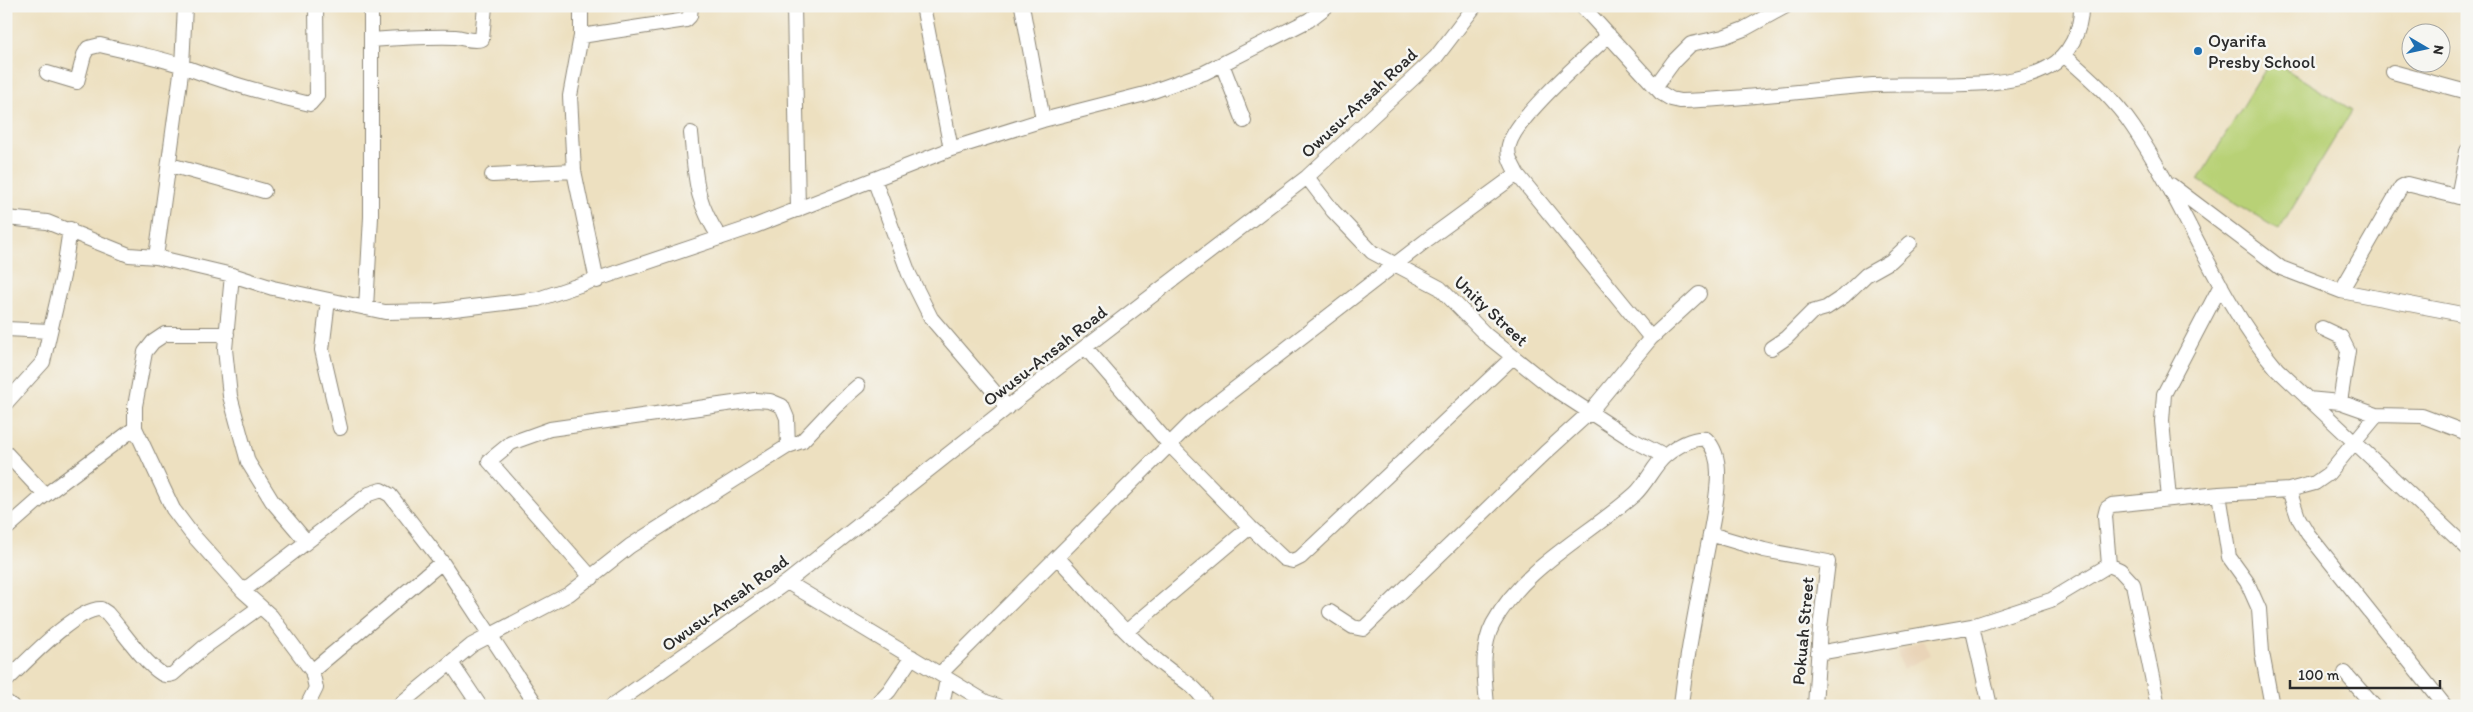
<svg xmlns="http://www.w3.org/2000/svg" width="2473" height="712" font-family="Itim,sans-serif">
	<rect width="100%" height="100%" fill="#f6f6f2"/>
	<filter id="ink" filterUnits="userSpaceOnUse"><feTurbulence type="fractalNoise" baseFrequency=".02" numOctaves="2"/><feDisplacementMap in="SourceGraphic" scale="10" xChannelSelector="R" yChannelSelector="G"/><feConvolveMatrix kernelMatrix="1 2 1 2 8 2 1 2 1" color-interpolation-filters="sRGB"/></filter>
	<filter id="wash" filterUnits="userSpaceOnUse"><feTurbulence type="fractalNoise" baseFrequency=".0096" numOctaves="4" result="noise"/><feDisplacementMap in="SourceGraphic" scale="20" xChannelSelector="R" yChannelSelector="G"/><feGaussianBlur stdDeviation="1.12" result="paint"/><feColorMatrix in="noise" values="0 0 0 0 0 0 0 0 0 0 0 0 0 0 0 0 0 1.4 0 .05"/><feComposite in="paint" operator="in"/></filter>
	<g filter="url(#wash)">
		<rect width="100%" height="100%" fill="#ede0c0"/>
		<path fill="#e9d4b8" d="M1923,640L1930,656L1902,669L1897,651Z"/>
		<path fill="#b8d176" stroke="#727e50" d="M2271,60L2352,110L2279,230L2198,180Z"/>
	</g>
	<g filter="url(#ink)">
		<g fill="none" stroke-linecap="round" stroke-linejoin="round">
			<g stroke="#8c8676" stroke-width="16">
				<path id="minor" d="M581,6V36L570,96L574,171L597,281
					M794,6L798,210
					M923,6L951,149
					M1022,6L1043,120
					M1582,6L1661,93L1671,99L1680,101C1745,99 1809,90 1873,85C1923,82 2006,92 2049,67C2069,56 2082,30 2081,6
					M581,36L686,20L690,16L691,6
					M371,40C399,38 427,36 455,37C465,38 473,42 482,39L485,6
					M2065,56C2090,78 2115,100 2133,127C2186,205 2216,298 2277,369L2467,548
					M1222,64L1244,121
					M2393,72L2467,92
					M47,73L77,82L84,55L88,48L100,45C127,52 156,56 182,66C224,82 266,94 310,104L317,96L316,6
					M1655,87L1674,61L1691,44L1723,37L1744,29L1786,6
					M691,133C696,178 694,199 720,238
					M170,165L264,191
					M492,175L574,171
					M1307,177L1333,211L1372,252L1440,288L1486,335L1551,387L1631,439L1664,456
					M874,179L909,274L931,318L1008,408
					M2171,185L2281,268L2341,291L2401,187L2407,184L2467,199
					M2458,197L2467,151
					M6,218L47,222L129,255L156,257L232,275L273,288L385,312L438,311L538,299L755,226L951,149L1043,120L1145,94L1204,73L1309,20L1327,6
					M156,257L182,66L185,6
					M232,275L225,349L230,396L248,462L272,501L306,541
					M2341,291L2467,315
					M328,300L322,350L340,428
					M366,308L371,217V6
					M2322,328L2341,337L2348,351L2340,402
					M6,329L50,331
					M1651,338L1699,294
					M1085,347L1169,444L1250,527L1284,559L1293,561L1301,557L1512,358
					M1771,348L1786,338L1812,312L1826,308L1844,296L1866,275L1891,261L1910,243
					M2308,399L2340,402L2377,415L2422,416L2467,433
					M6,403L43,362L63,276L70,229
					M135,428L173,509L191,533L243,591L271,616L312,671L316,688L307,706
					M6,453L45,495
					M2289,490L2298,517L2308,534L2445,706
					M2219,494L2229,557L2247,582L2259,609L2262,653L2272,706
					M2169,499L2162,421L2164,394L2221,285
					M6,529L40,499L135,428V406L145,352L153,342L165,334H227
					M1710,534L1764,550L1828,562L1820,628L1815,706
					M1057,557C1092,594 1128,639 1168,669C1181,679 1201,689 1206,706
					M592,578L489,461L511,443L550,429L755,400L770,401L782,406L787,418L788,446
					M787,582L986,702L998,706
					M243,591L369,494L381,490L390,495L442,562L537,706
					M1330,612L1353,627L1363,629L1545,453L1589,413L1651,338L1517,174C1513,165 1506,156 1509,145C1516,117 1586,57 1609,35
					M1972,626L1990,706
					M1127,631L1250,527
					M1818,653L1972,626L2051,600L2109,565
					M451,663L480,706
					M312,671L442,562
					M2345,673L2374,706
					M940,674L1192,422L1428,239L1517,174
					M6,681C25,663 76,608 101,609L107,613C123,631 142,661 162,674C165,676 169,675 173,674L203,648L260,607
					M6,702L12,706
					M398,706L472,645L569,594L630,546L788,446L802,441L835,406L858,386
					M612,706L787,582L1042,380L1307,177L1436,57L1475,6
					M875,706L889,691L912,657
					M942,706L947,679
					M1487,706C1485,679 1480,649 1493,624C1523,567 1588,536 1635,494C1647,483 1653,466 1665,456C1676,447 1692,437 1706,439C1715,448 1718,460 1718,473C1718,500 1711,529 1706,556C1697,606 1686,655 1681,706
					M2158,706L2133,584L2120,570L2109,565L2105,516L2107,508L2112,505L2219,494L2289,490L2315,483L2328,474L2377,415"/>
			</g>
			<use href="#minor" stroke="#fff" stroke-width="14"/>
		</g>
	</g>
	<circle fill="#1f6fb2" stroke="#f6f6f2" stroke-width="2" cx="2198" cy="51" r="5"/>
	<g text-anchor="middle" stroke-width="5" stroke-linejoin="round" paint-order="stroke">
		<g font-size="18" fill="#2b2b2b" stroke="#f6f6f2" text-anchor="start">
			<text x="2208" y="47">Oyarifa<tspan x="2208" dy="21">Presby School</tspan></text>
		</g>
		<g font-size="18" fill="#2b2b2b" stroke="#f6f6f2">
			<text transform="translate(1359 103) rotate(-43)" y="6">Owusu-Ansah Road</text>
			<text transform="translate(1491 311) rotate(43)" y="6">Unity Street</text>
			<text transform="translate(1045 356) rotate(-38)" y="6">Owusu-Ansah Road</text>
			<text transform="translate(725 603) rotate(-36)" y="6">Owusu-Ansah Road</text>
			<text transform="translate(1803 631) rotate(-85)" y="6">Pokuah Street</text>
		</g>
	</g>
	<rect width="2473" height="712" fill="none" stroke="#f6f6f2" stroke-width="25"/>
	<g transform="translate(2426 48) rotate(99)"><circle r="24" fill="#f6f6f2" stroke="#a5a5a2"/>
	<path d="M0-4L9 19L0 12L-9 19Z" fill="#1f6fb2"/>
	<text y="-8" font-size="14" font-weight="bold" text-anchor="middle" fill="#2b2b2b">N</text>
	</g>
	<path d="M2290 680v8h150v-8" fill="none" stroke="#2b2b2b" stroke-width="2.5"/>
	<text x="2298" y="680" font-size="15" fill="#2b2b2b" stroke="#f6f6f2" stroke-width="4" paint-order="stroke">100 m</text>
</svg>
